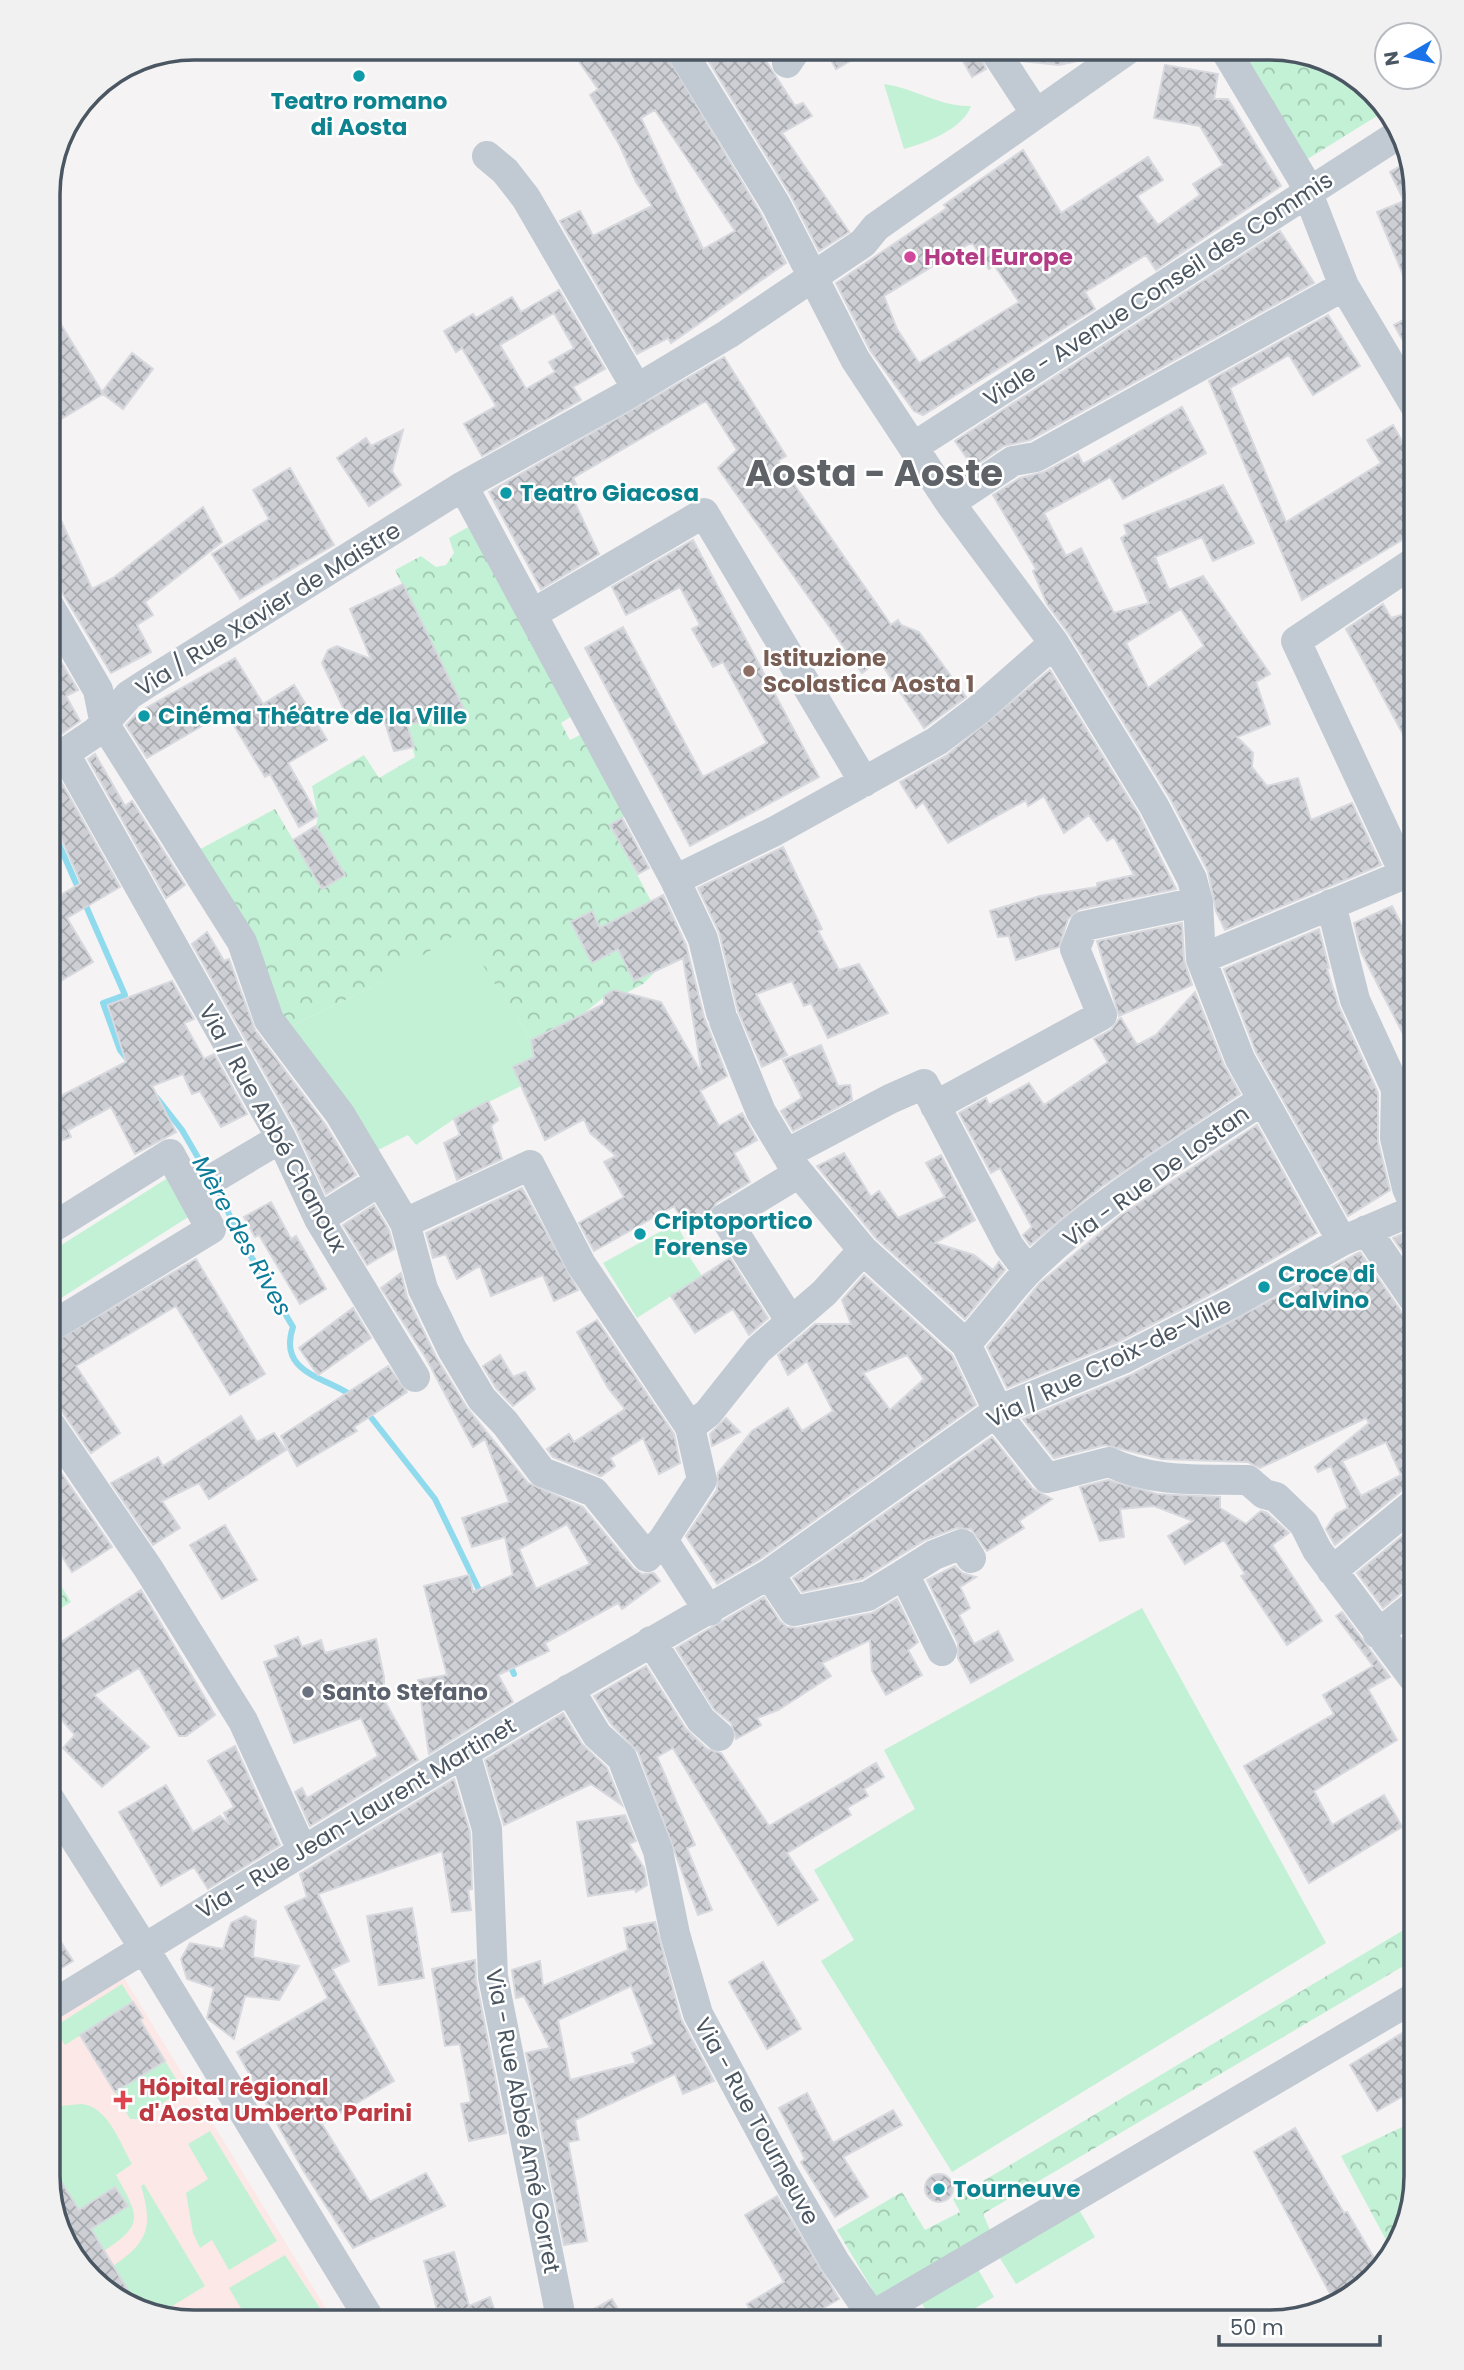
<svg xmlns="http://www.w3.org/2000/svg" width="1464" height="2370" font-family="Poppins,sans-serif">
	<defs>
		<pattern id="park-crowns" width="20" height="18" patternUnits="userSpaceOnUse" patternTransform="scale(1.75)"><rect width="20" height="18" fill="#c3f1d5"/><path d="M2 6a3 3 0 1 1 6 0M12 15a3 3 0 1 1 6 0" fill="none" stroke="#a0c6b0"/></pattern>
		<pattern id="building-cross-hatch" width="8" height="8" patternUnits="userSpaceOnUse" patternTransform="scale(1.75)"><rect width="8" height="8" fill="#cdcfd5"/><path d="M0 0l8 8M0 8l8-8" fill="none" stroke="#a8abb0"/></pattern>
	</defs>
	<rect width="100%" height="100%" fill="#f5f3f3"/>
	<path fill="#fce8e6" d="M124,1978L334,2322H185L113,2298L63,2241L47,2176V2024Z"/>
	<path fill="#c3f1d5" d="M884,84C914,88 940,107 971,106C963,129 926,143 904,149Z
		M461,930L531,1040L534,1057L513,1067L521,1086L454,1119L416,1145L408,1135L370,1154L283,1030L376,985Z
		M174,1174L196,1212L47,1307V1254Z
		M676,1223L687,1244L683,1247L702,1276L637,1318L603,1263Z
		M1142,1608L1326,1943L952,2172L821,1961L854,1940L814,1870L915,1809L884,1750Z
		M122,1984L133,2002L65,2045L54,2027Z
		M165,2061L183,2090L138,2119H130L115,2092Z
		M82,2104C108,2107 120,2143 132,2164L116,2175C138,2215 146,2224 104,2251L91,2229L127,2206L115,2187L79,2210L47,2159V2107Z
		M210,2131L277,2241L229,2270L212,2240L200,2248L193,2233L186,2193L208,2179L188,2144Z
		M144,2184L205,2286L159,2314L138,2307L113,2266C149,2242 153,2226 141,2186Z
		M1078,2208L1095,2237L1016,2284L998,2255Z
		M285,2255L329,2322H249L229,2288Z
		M975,2264L994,2297L950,2323H933L919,2298Z"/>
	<path fill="url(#park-crowns)" d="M1237,48H1280L1352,72L1385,111L1306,160Z
		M477,522L572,716L561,723L570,740L582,734L630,813L611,825L651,901L600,928L592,911L571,922L591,962L618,949L627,967L649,956L656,971L643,984L626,993L613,990L584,1013L531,1040L461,931L376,985L283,1030L193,853L275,809L322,889L344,875L316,826L318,816L312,786L364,755L379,778L415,757L407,724L468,717L395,570L421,556L436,567L446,565L454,553L449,538Z
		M47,1563L71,1602L47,1617Z
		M1417,1922V1958L983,2214L990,2230L878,2299L837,2230L902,2192L925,2230L960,2212L953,2199Z
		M1417,2120V2176L1393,2253L1341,2156Z"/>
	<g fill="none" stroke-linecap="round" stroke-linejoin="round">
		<path stroke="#90daee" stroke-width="6" d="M47,817L125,995L103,1003L120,1050L129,1061
			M157,1098L182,1130L207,1173
			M215,1185L243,1243L293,1327C277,1374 327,1377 354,1397
			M366,1411L435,1499L482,1596
			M508,1661L514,1674"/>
	</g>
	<path fill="url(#building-cross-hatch)" stroke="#d7d9de" stroke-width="2" fill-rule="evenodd" d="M569,47H662L761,214L786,263L671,343L668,338L637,354L560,221L580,211L593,236L652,206L636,182L620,146L590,95L598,89ZM655,110L735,231L703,249L641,118Z
		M700,47H757L795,106L803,103L812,116L782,133L849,232L819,251L791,196Z
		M824,47H874L836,69Z
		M955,47H976L986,69L972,77Z
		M1014,48H1100L1082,60L1059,65L1022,61Z
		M1165,65L1218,74L1214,99H1228L1281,186L1156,270L1146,255L1085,292L1095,309L923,415L914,411L870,350L836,283L947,208L944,205L1023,150L1061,213L1148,157L1163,180L1137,196L1158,225L1200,195L1193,184L1223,165L1200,126L1154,118ZM969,244H973L989,269L994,265L1019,302L919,363L897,329L884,296Z
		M1409,161L1417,194L1416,306L1377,212L1404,201L1390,172Z
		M1280,231L1314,283L1030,440L1004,446L973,467L955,441Z
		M559,290L605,369L573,387L581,400L482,456L464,424L496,406L462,348L456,352L444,331L473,314L476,318L512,297L521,312ZM554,313L574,348L549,362L555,372L526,389L500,345Z
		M48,303L102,392L132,353L153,369L123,409L103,394L48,427V388L56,383L48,366Z
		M1417,313V365L1394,325Z
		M1328,315L1360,366L1313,395L1289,355L1230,388L1286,522L1381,463L1367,440L1393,425L1417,467V531L1302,600L1209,381Z
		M724,357L786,456L778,461L891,625L898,620L901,625L919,632L966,697L924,728L879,660L862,673L718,468L737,450L706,401L573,478L581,494L574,501L599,554L541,589L489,492Z
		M1182,407L1206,453L1123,499L1110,477L1044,513L1066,556L1081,548L1114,613L1149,603L1121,538L1127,534L1124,525L1223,485L1254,543L1213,561L1202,537L1155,557L1169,590L1203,576L1270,674L1256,682L1270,724L1237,737L1253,753L1252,767L1267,786L1298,778L1311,820L1352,803L1381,865L1225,930L1216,911L1208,871L1170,798L1069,634L1047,604L1033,571L1036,569L993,495L1020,478L1044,472L1078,454L1083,464ZM1181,609L1204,646L1148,688L1126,643Z
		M403,430L392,471L401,485L369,506L337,458L366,438L371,446Z
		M290,468L334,545L240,599L212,554L269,519L253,490Z
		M47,489L92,589L113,578L203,507L222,542L145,602L153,615L137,625L151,652L111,673L47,568Z
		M693,540L819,777L690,846L585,648L623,627L703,777L767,743L723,662L713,667L692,629L700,625L680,587L626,615L612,587Z
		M403,584L468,717L407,724L414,747L394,751L382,713L365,717L361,709L347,716L322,663L328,650L337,646L371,659L350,609Z
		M1383,604L1391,618L1417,610V760L1346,629Z
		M235,658L263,704L294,685L327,740L288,763L318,816L299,827L270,774L265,777L226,712L147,758L126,725L137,713Z
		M60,660L78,690L66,696L80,721L47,744V664Z
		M1050,670L1139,815L1176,889L1080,909L1068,919L1059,947L1016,960L1009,936L998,937L990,911L1040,896L1097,887V883L1134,875L1114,837L1107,841L1089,815L1064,833L1044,796L1028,806L1026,800L948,843L923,802L916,808L900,782L947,755Z
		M95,754L125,806L132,801L185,885L166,898L88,759Z
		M59,778L120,887L67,918L93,962L47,989V903L81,883L47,806V782Z
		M622,818L649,868L638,874L610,825Z
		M316,826L345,875L322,889L293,840Z
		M783,847L822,929L818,931L839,970L859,964L888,1013L828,1038L811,1003L804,1006L792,981L756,994L787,1055L762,1067L738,1011L719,932L698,888Z
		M663,895L686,945L704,1017L727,1076L700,1091L719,1126L742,1113L757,1140L734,1153L750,1182L716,1203L708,1218L688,1229L674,1206L594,1251L579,1223L624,1197L604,1162L616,1156L590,1133L584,1119L545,1140L513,1067L534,1057L531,1040L604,1004V996L614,990L661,1002L702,1074L683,958L634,981L618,949L592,963L571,922L592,911L600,928Z
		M1392,906L1417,955V1061L1361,952L1354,923Z
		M1182,923L1184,960L1192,985L1119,1016L1097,941Z
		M1319,929L1329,968L1327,969L1339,1007L1378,1093V1142L1390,1190L1348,1216L1256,1052L1224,969Z
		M207,932L224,961L229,959L255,1030L325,1124L356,1175L326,1194L296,1129L192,944Z
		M172,981L194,1019L184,1023L204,1059L214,1054L247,1114L221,1127L200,1091L192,1094L183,1074L152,1086L176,1132L135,1154L111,1107L68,1130L71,1137L47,1146V1103L126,1062L108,1005Z
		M1195,992L1224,1065L1240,1094L1101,1187L1030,1245L1023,1235L1032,1227L1000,1168L991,1173L959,1113L986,1098L989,1105L1029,1083L1044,1105L1108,1062L1094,1039L1111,1030L1119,1019L1121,1018L1137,1045L1156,1035Z
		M821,1045L838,1086L850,1085L852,1100L793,1131L781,1111L802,1098L783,1060Z
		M488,1101L498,1120L491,1126L502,1159L457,1180L444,1143L460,1135L454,1119Z
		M1257,1125L1317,1233L1224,1287L1116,1343L1007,1388L987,1347L1040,1283L1121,1215Z
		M844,1153L871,1197L879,1191L898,1218L945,1197L926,1163L941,1155L975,1220L935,1243L974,1255L993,1270L999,1262L1005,1270L965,1319L876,1238L817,1166Z
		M522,1188L578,1290L554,1301L543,1275L491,1296L480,1266L457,1279L446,1254L433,1258L426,1233Z
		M271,1202L291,1239L296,1236L326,1289L300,1304L259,1235L255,1237L244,1217Z
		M374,1205L389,1230L394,1249L367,1265L343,1225Z
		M1417,1228V1273L1393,1238Z
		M1360,1252L1403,1314L1417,1321V1484L1406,1487L1335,1545L1326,1529L1336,1514L1348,1508L1331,1466L1318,1472L1315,1467L1369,1423L1366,1418L1260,1468L1248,1462L1162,1459L1105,1445L1054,1458L1023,1419L1131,1375ZM1386,1442L1401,1475L1361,1496L1342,1461Z
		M730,1258L768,1318L749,1335L733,1309L695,1333L671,1296Z
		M196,1259L265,1374L230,1395L176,1306L76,1366L120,1433L91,1453L61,1410L47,1403V1346Z
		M401,1273L407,1297L436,1357L467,1408L528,1483L583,1507L633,1568L642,1574L654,1573L660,1581L622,1609L618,1603L545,1643L549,1651L498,1675L513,1702L429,1754L418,1680L447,1675L424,1586L469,1575L473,1592L513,1575L505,1537L472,1547L462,1518L509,1502L485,1439L473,1447L426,1358L381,1288ZM567,1524L590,1564L536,1589L519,1549Z
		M864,1275L952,1355L976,1405L760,1559L717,1584L686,1536L717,1490L718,1473L752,1431L788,1408L802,1431L833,1411L807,1361L788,1375L778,1355L815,1324H851L842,1300ZM907,1355L924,1379L890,1410L863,1373Z
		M353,1308L371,1338L318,1375L299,1348Z
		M597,1320L674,1434L680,1463L659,1474L643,1438L610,1458L615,1466L601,1476L553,1457L547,1449L569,1434L574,1442L625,1409L608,1388L577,1332Z
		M500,1355L513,1377L525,1372L535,1389L513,1406L496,1388L483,1366Z
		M388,1366L407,1392L354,1427L357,1431L297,1466L281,1436Z
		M241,1416L257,1442L274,1433L286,1450L209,1499L199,1483L162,1501L180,1528L153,1545L111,1483L158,1457L163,1466Z
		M726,1418L740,1432L712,1446L710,1434Z
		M992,1437L1033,1489L1052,1499L1019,1521L1024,1528L987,1551L971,1529L956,1528L925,1540L862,1579L802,1592L793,1578Z
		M47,1452L112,1547L72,1572L47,1532Z
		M1108,1480L1157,1494L1220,1497V1508L1246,1524L1261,1511L1267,1513L1289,1533L1272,1545L1322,1621L1287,1645L1241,1576L1245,1574L1224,1540L1185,1564L1168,1536L1193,1521L1154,1506L1120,1509L1124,1537L1100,1541L1080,1487Z
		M1417,1524V1586L1406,1589L1383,1608L1357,1573Z
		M225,1525L257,1580L222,1599L190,1545Z
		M955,1566L962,1573L976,1577L960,1587L970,1608L959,1615L974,1644L998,1631L1013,1660L971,1683L958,1658V1643L927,1580Z
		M141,1590L215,1715L186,1736H179L139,1668L94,1695L149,1747L102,1787L63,1748L75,1735L55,1712L47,1717V1651Z
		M764,1597L780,1621L787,1627L797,1628L872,1613L897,1599L918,1642L908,1650L922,1675L886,1695L872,1671L870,1640L822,1663L831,1676L778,1710L757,1718L761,1725L736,1739L731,1723L714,1709L676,1648Z
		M1342,1612L1390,1677L1368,1689L1397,1740L1314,1791L1332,1825L1384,1795L1402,1827L1309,1883L1244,1766L1334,1714L1323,1695L1373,1666L1336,1616Z
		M298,1637L302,1647L321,1640L325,1653L376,1639L384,1677V1700L418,1760L310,1826L295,1792L302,1788L307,1798L378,1756L361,1718L294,1743L264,1662L279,1657L275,1646Z
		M646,1666L686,1729L707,1749L721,1753L769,1826L876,1763L884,1777L864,1789L868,1796L847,1808L851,1815L787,1853L818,1900L778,1925L673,1748L657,1757L695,1845L687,1848L712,1910L698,1915L638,1752L611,1724L594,1696Z
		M563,1713L582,1744L607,1768L622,1805L591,1784L504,1825L485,1760Z
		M235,1746L280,1845L208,1889L194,1867L161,1886L119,1812L166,1785L193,1832L220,1816L230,1825L224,1813L234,1807L208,1761Z
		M454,1779L470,1832L472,1889L468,1890L471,1910L452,1912L442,1851L318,1894L349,1961L332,1969L394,2081L322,2124L370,2202L426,2173L445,2206L353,2248L303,2170L237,2052L328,1998L285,1907L307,1897L300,1874Z
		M625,1815L636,1841L629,1844L644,1868L647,1885L636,1892L635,1889L588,1896L577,1822Z
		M412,1908L424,1978L379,1985L367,1916Z
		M245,1916L256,1921L253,1957L299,1966L279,2000L245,1996L234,2039L207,2018L214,1988L187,1979L181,1959L190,1943L223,1949L231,1923Z
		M47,1920L73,1961L47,1977Z
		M655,1922L681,2019L714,2081L683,2094L675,2074L575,2120L579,2140L568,2142L587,2241L564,2245L526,2053L550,2048L524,1996L516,1998L512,1970L540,1961L543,1986L628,1950L624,1928ZM631,1986L654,2044L632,2053L636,2063L570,2080L558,2020Z
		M475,1960L476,1980L506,2133L469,2141L461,2104L471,2102L460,2044L445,2046L432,1969Z
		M763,1962L801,2029L767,2049L729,1982Z
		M133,2002L143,2018L140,2020L165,2061L115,2092L80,2035Z
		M1417,2024V2088L1377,2111L1350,2065Z
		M807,2093L833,2143L893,2110L902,2125L843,2157L868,2197L835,2217L801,2162L805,2159L779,2108Z
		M1295,2128L1344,2213L1347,2212L1380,2268L1340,2303L1337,2297L1333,2299L1254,2152Z
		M47,2159L79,2210L115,2187L128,2206L91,2229L138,2307L113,2298L63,2241L47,2176Z
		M925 2188a14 14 0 1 1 28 0a14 14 0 1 1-28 0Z
		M777,2196L839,2299L798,2323H758L747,2304L784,2282L745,2215Z
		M454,2252L469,2306L490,2297L499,2323H428L439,2317L424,2261Z
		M612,2299L626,2323H579V2317Z"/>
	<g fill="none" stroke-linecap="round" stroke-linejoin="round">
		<path stroke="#c1cad2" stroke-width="30" d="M679,47L776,205L855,359L950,503L1054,643L1154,806L1192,879L1198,902L1201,959L1240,1059L1342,1241
			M993,48L1036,114L1130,48
			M1224,48L1302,178L1344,286L1417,409
			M787,63L798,47
			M487,156L505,171L526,198L637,389
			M913,447L1402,132
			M463,486L675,880L703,939L721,1013
			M950,503L1013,461L1036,457L1344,286
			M47,602L98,690L105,725L242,942L269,1020L340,1114L405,1223L423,1289L452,1349L482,1399L505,1423L542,1472L594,1492L647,1557L663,1540
			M532,614L704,513L864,782
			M65,754L281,1138L319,1219L415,1377
			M47,765L96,732L129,695L149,682L463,486L623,397L728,334L863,243L876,227L1036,114
			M1405,875L1296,641L1417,560
			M675,880L775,831L937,741L979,709L1054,643
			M1331,904L1355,1000L1396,1089L1395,1138L1407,1188L1416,1209
			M1201,959L1417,869
			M724,1021L761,1112L794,1167L863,1250L966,1344L1005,1425L1047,1478L1109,1462C1153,1483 1200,1479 1248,1480L1264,1494L1276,1497L1304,1524L1317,1550L1417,1683
			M935,1106L1102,1015L1075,949L1084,926L1198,902
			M786,1154L890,1099L924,1084L1009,1246L1028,1271
			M189,1189L214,1178L281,1138
			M319,1219L380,1181
			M405,1223L530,1165L581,1264L690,1427L702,1480L663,1540L709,1611
			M1366,1230L1417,1304
			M790,1320L725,1218L799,1173
			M47,1329L211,1229L170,1154L47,1231
			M966,1344C987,1321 1006,1294 1028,1271C1096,1203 1182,1153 1261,1101
			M47,1420L148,1568L243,1721L302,1850
			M690,1427L708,1413L758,1350L824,1293L863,1250
			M1332,1571L1417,1501
			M769,1574L794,1611L868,1596L904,1574L942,1651
			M904,1574L934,1555L962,1544L971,1558
			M1378,1634L1417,1603
			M651,1641L701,1720L719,1736
			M569,1689L597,1735L622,1758L658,1851L675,1934L698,2014L784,2174L835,2262L877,2323
			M465,1753L487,1829L493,1977L562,2323
			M47,1795L144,1948L372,2323
			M47,2008L522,1717L769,1574L999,1410L1123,1359L1234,1302L1342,1241L1417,1209
			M860,2323L1417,1996"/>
	</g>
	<g fill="#0f9aa8" stroke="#fff" stroke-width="2.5">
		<circle cx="359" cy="76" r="7"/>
		<circle cx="506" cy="493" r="7"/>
		<circle cx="144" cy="716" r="7"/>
		<circle cx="640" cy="1234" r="7"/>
		<circle cx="1264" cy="1287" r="7"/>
		<circle cx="939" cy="2189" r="7"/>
	</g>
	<circle fill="#d1479c" stroke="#fff" stroke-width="2.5" cx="910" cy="257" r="7"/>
	<circle fill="#8d6e63" stroke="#fff" stroke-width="2.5" cx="749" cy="671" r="7"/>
	<circle fill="#6b7280" stroke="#fff" stroke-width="2.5" cx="308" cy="1692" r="7"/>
	<path fill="#e0444e" stroke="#fff" stroke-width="2.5" d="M119.5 2089.5h7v7h7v7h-7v7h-7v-7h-7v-7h7z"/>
	<g text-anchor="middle" stroke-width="5" stroke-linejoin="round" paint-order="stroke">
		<g font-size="23" font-weight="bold" fill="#0d838f" stroke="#fff" text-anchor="start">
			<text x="359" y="109" text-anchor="middle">Teatro romano<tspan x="359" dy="26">di Aosta</tspan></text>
			<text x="520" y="501">Teatro Giacosa</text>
			<text x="158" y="724">Cinéma Théâtre de la Ville</text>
			<text x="654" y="1229">Criptoportico<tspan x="654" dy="26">Forense</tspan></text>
			<text x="1278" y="1282">Croce di<tspan x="1278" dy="26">Calvino</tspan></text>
			<text x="953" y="2197">Tourneuve</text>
		</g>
		<g font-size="23" font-weight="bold" fill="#b23c85" stroke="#fff" text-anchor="start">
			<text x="924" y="265">Hotel Europe</text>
		</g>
		<g font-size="23" fill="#4a5661" stroke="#fff">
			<text transform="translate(1158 289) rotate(-33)" y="8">Viale - Avenue Conseil des Commis</text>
			<text transform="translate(268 609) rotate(-32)" y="8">Via / Rue Xavier de Maistre</text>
			<text transform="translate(273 1128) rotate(61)" y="8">Via / Rue Abbé Chanoux</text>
			<text transform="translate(1156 1176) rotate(-36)" y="8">Via - Rue De Lostan</text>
			<text transform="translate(1109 1362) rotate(-26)" y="8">Via / Rue Croix-de-Ville</text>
			<text transform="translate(356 1818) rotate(-31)" y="8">Via - Rue Jean-Laurent Martinet</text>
			<text transform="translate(523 2121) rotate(79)" y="8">Via - Rue Abbé Amé Gorret</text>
			<text transform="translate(757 2121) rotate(61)" y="8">Via - Rue Tourneuve</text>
		</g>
		<g font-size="23" font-weight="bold" fill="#785e54" stroke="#fff" text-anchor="start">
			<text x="763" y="666">Istituzione<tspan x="763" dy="26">Scolastica Aosta 1</tspan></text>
		</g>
		<g font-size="23" font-weight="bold" fill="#5b616d" stroke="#fff" text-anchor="start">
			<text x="322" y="1700">Santo Stefano</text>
		</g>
		<g font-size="23" font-weight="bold" fill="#be3a42" stroke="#fff" text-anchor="start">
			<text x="139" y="2095">Hôpital régional<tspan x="139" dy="26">d'Aosta Umberto Parini</tspan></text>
		</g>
		<g font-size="24" font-style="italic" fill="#0c7c9b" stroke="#fff">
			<text transform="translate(242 1236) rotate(61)" y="8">Mère des Rives</text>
		</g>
		<g font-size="37" font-weight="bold" fill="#5f6368" stroke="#fff">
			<text x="874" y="486">Aosta - Aoste</text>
		</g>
	</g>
	<path d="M0 0H1464V2370H0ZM194 60H1270A134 134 0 0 1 1404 194V2176A134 134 0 0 1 1270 2310H194A134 134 0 0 1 60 2176V194A134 134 0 0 1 194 60Z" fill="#f1f1f2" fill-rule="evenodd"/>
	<path fill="none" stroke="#4a5661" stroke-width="3.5" d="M194 60H1270A134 134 0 0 1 1404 194V2176A134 134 0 0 1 1270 2310H194A134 134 0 0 1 60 2176V194A134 134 0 0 1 194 60Z"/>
	<g transform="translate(1408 56) rotate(261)"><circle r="33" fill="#ffffff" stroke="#b7bbc0" stroke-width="2"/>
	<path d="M0-5L12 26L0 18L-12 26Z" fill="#1a73e8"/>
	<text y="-10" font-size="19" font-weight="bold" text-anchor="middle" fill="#4a5661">N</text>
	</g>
	<path d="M1219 2335v10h161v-10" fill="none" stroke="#4a5661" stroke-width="3.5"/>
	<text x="1230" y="2335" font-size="21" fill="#4a5661" stroke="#ffffff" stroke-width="5" paint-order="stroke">50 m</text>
</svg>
